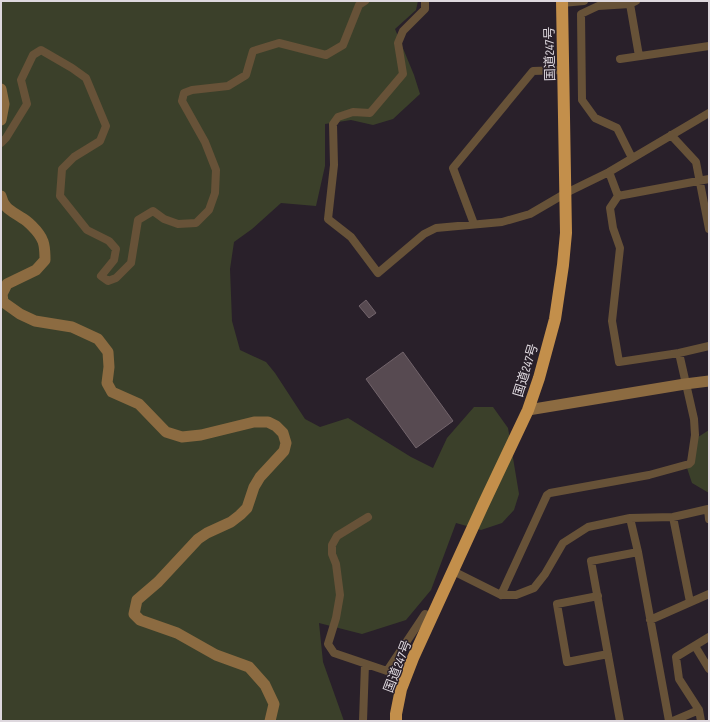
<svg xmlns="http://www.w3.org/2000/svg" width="710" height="722" font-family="'Sofia Sans Condensed','Noto Sans JP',sans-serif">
	<rect width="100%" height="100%" fill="#29202a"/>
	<path fill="#3b402a" d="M1,1H418L416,10L395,29L414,75L420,94L393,119L373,125L351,120L325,124V166L316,206L281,203L252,229L234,242L230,269L232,321L240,350L266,362L275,373L305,419L320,427L348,418L411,457L433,468L447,438L474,407H493L508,428L519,494L514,510L502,523L481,530L456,523L431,590L406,620L362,634L319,623L323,662L344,721H1Z
		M709,430V493L692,483L686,465L695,439Z"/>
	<path fill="#574a51" stroke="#72646b" d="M366,300L376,313L369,318L359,306Z
		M403,352L453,421L416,448L366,379Z"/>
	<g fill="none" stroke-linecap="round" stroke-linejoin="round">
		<path stroke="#675238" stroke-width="8" d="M425,1V9L403,31L398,43L403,74L370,113L353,112L338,117L333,124L334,165L328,219L351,237L378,273L424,234L436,228L502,222L530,214L566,193L609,172L709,113
			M562,3L584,1
			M630,4L639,56
			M620,59L709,46
			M671,135L696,162L709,229
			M1,143L6,138L27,104L21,80L33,55L41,50L72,68L86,78L106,126L100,141L74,157L62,169L60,196L87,230L109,241L116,249L114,260L101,276L108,281L116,278L131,263L138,220L153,211L164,219L178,224L196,223L209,210L215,193L216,170L205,142L182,101L184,93L192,90L228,86L246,75L253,51L279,43L326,55L343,45L359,5L365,1
			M632,158L617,128L595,118L582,100L581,14L598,6L630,4L636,1
			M609,172L618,196
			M709,179L618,196L610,208L613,228L620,248L612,321L619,362L679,353L709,346
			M474,224L453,168L533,71L563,70
			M368,517L337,536L332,545V554L336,564L340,595L336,618L328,644L334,653L387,671L425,614L432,617
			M673,517L690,602
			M630,518L638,552L669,721
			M453,571L501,595H516L534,588L545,574L563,543L588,527L630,518L673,517L708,509L709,519
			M501,595L547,495L550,493L649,475L689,464L691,462L695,435L694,419L679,353
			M598,596L557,604L567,662L608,654
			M650,620L709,594
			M695,646L709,669
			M699,710L701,721
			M363,721L365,664
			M620,721L591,561L638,552
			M673,721L699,710L679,679L676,657L709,637"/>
		<path stroke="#8c6b41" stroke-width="11" d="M1,89L4,104L1,120
			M1,196C4,209 12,211 22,218C26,220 29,223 32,226C44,238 45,244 45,260L36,270L7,284L2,294L3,302L20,314L35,321L72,327L98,339L108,352L109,367L107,383L112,392L139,404L166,432L182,437L201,435L254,422H268L276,426L283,433L286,443L284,451L260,477L254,487L247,508L240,515L231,522L207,533L198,539L158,582L137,600L134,614L140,620L177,633L216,655L249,667L265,685L274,704L270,721
			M528,410L685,384L709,381"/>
		<path stroke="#c38f4b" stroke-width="12" d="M396,721V714L401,689L413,658L483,505L528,410L539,378L555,319L563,265L566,233L562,1"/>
	</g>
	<g text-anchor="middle" stroke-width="3" stroke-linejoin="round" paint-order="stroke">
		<g font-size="13" fill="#ded8de" stroke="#29202a">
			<text transform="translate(549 54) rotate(-91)" y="5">国道247号</text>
			<text transform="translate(525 370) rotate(-73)" y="5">国道247号</text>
			<text transform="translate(397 666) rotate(-69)" y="5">国道247号</text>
		</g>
	</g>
	<rect width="710" height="722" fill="none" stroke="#ded8de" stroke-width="4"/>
</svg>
